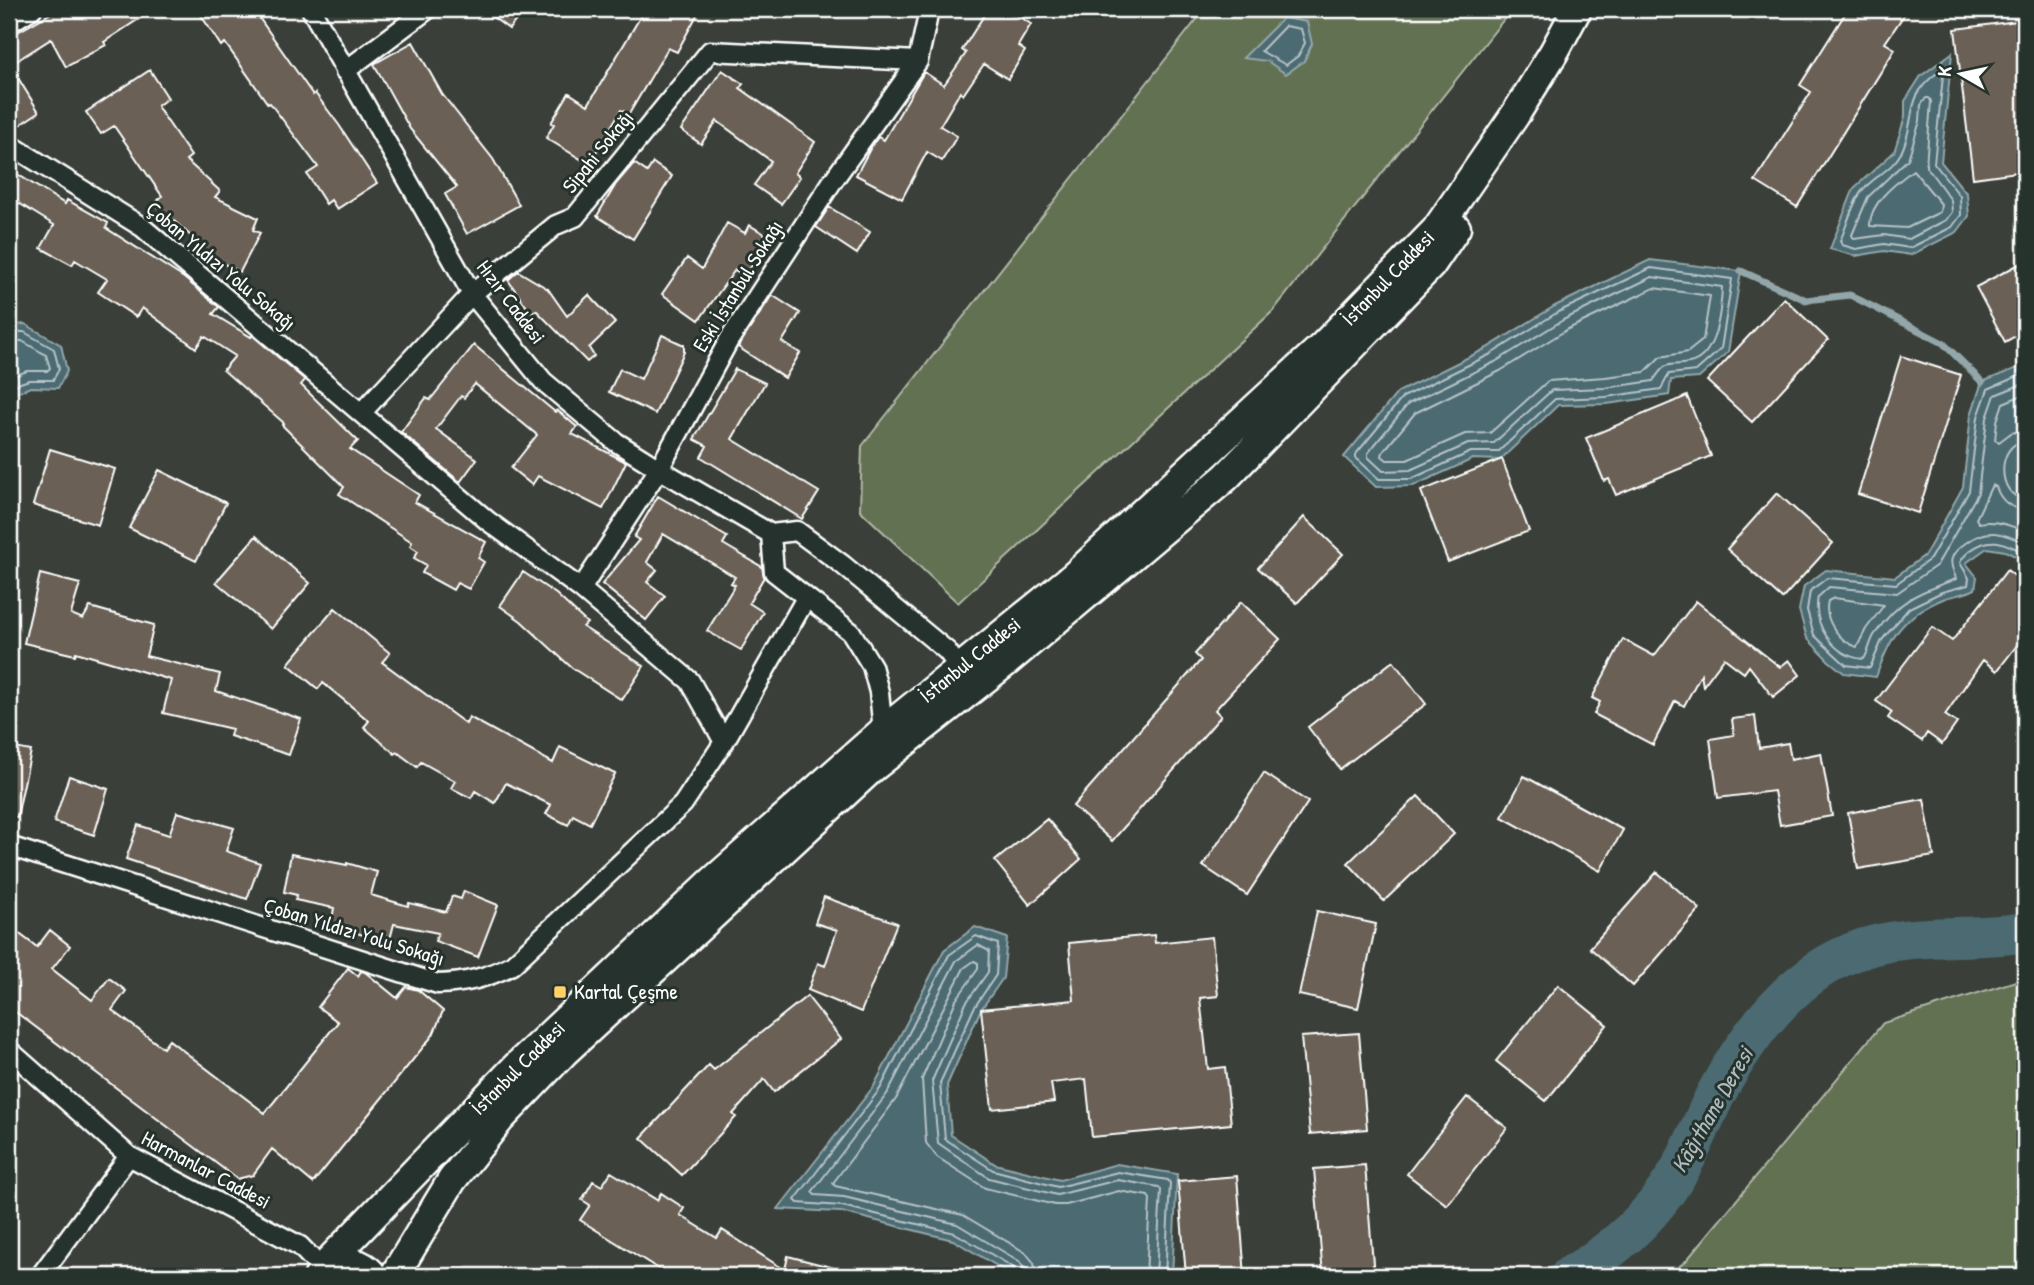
<svg xmlns="http://www.w3.org/2000/svg" width="2034" height="1285" font-family="'Patrick Hand',sans-serif">
	<rect width="100%" height="100%" fill="#3a4039"/>
	<filter id="ink" filterUnits="userSpaceOnUse"><feTurbulence type="fractalNoise" baseFrequency=".0143" numOctaves="2"/><feDisplacementMap in="SourceGraphic" scale="14" xChannelSelector="R" yChannelSelector="G"/><feConvolveMatrix kernelMatrix="1 2 1 2 8 2 1 2 1" color-interpolation-filters="sRGB"/></filter>
	<g filter="url(#ink)">
		<path fill="#647152" stroke="#b2b8a8" stroke-width="2" d="M1205,9H1512L1273,311L958,603L860,510L862,446Z
			M2025,978V1276H1667L1686,1261L1883,1023Z"/>
		<path fill="#4b6a72" stroke="#93a6aa" stroke-width="2" d="M1283,18L1307,22L1312,44L1304,61L1286,74L1267,61L1243,58Z
			M1952,53L1941,162L1967,194L1969,216L1957,232L1911,255L1884,251L1856,256L1830,249L1854,188L1894,152L1905,117V101L1921,76Z
			M1650,260L1741,271L1728,352L1699,378L1671,380L1669,395L1607,404L1558,405L1500,460L1473,459L1413,486L1376,487L1344,457L1398,392L1487,348L1555,306Z
			M25,324L61,345L67,371L58,388L31,387L9,395V326Z
			M2025,365V456L2022,457L2020,474L2022,485L2025,486V561L2005,551L1987,548L1966,563L1977,577L1975,589C1964,595 1953,595 1943,599C1902,616 1890,637 1876,677L1844,673L1829,661L1807,638L1799,610L1804,586L1826,570L1895,577L1925,555L1963,487L1971,415L1982,382Z
			M975,927L1007,938L1003,978L980,1011L947,1085L951,1135L995,1164L1060,1180L1117,1164L1177,1174L1172,1276H1014L953,1240L841,1212L778,1209L874,1086L944,950Z"/>
		<g fill="none" stroke-linecap="round" stroke-linejoin="round">
			<path stroke="#b7c3c7" stroke-width="2" d="M1285,26L1301,29L1305,43L1298,56L1286,65L1261,51Z
				M1937,73H1941L1943,76L1934,163L1960,196L1961,215L1952,227L1910,248L1884,244L1856,249L1842,245L1840,241C1847,226 1852,203 1862,191C1872,178 1893,169 1901,153C1917,121 1903,98 1937,73Z
				M1926,98H1929L1931,101L1926,166L1951,200L1952,212L1946,220L1909,239L1884,235L1854,239L1852,235L1868,197L1908,159L1920,121L1921,105Z
				M1913,170L1941,204L1940,212L1907,228L1870,226C1869,203 1896,183 1913,170Z
				M1651,268L1732,279L1721,349L1696,371L1669,374L1661,389L1606,397L1555,399L1498,452H1471L1411,479H1379L1356,458V454L1403,397L1491,354L1558,312Z
				M1652,277L1722,287C1721,309 1717,358 1689,363C1665,367 1668,359 1653,381L1605,388L1552,390L1494,443L1468,444L1410,470L1383,471L1368,457V453L1408,404L1495,362L1563,320Z
				M1654,288L1710,296L1703,340L1688,352L1660,357L1645,372L1605,377L1548,381L1490,433L1465,434L1407,460H1387L1382,456L1383,452L1415,413L1500,371L1568,329Z
				M9,332H24L54,349L59,369L53,380H29L9,387
				M9,341H22L46,355L50,368L47,371H27L9,378
				M2025,373L1988,389L1978,417L1969,491L1930,559L1896,584L1827,578L1810,591L1807,610L1814,635L1846,665L1870,668L1882,640L1909,608L1942,592L1968,585L1969,578L1960,563C1962,557 1966,554 1971,550C1992,535 2004,543 2025,553
				M2025,383L1995,395L1987,418L1978,493L1937,565L1897,593L1829,587L1818,597C1812,625 1834,657 1864,659C1869,651 1870,641 1875,634C1898,600 1919,592 1956,579C1955,573 1949,566 1952,558C1954,551 1961,546 1967,542C1989,527 2003,533 2025,543
				M2025,394L2003,403L1997,421L1995,440L1999,442L2011,433L2025,430
				M2025,441C1996,443 1996,497 2025,499
				M2025,509C2010,509 2001,501 1996,487L1992,485L1976,519L1979,523C1995,520 2011,525 2025,532
				M1834,598L1884,605L1866,629L1857,647C1840,642 1823,620 1828,601Z
				M1016,1276L1013,1267L955,1233L842,1206L798,1203L795,1200L880,1089L949,955L976,936L998,944L996,975L974,1008L940,1083L945,1139L993,1170L1058,1187L1118,1172L1168,1180L1170,1183L1165,1276
				M1025,1276L1024,1268L1019,1261L957,1224L844,1197L815,1195L812,1192L887,1094L956,961L978,945L989,951L988,972L966,1003L932,1081L938,1143L989,1178L1057,1195L1118,1180L1159,1187L1161,1190L1156,1276
				M1036,1276L1034,1263L1026,1253L963,1215L835,1186L833,1183L896,1099L964,968L974,961L978,963V969L956,1000L922,1079L926,1143L937,1157L985,1188L1055,1205H1066L1119,1191L1148,1196L1150,1199L1146,1276"/>
			<path stroke="#93a6aa" stroke-width="7" d="M1741,271L1806,300L1850,295L1943,343L1982,382"/>
			<path stroke="#4b6a72" stroke-width="40" d="M1570,1276C1613,1251 1650,1219 1676,1176C1693,1149 1703,1118 1718,1090C1748,1035 1792,976 1853,952C1908,930 1968,942 2025,932"/>
		</g>
		<path fill="#6a6054" stroke="#fff" stroke-width="2" d="M58,9H154L104,42L106,45L66,67L51,39L10,65L39,112L9,132V37Z
			M197,9H253L313,95L315,93L339,125L377,183L337,209L331,200L326,204L307,174L318,167L270,103L268,104L225,43L221,46Z
			M482,9H525L509,29Z
			M645,9H685L697,15L677,52L668,48L629,114L621,110L589,164L546,138L554,124L551,123L569,93L588,105Z
			M988,9H1007L1031,24L1018,46L1025,51L1008,79L984,64L963,95L960,92L940,126L957,136L942,161L927,152L902,199L856,175L871,147L878,137L884,140L924,72L944,85L966,53L962,50Z
			M1848,9H1908L1885,43L1895,49L1797,207L1755,181L1811,92L1800,85Z
			M2025,20V171L1973,178L1955,29Z
			M413,42L442,94L493,159L519,205L467,234L445,194L457,187L410,129L374,64Z
			M150,70L168,98L157,106L191,156L186,160L220,191L215,197L258,218L253,230L260,233L240,272L200,252L203,247L155,204L162,196L114,126L101,134L86,112Z
			M722,70L743,84L740,88L815,142L795,173L800,177L781,204L754,185L771,161L717,121L701,144L681,130Z
			M634,163L647,172L653,163L672,176L633,239L597,216L616,184Z
			M9,169L65,204L67,200L108,223L106,228L184,278L219,307L213,314L251,337L252,335L305,380L301,385L358,441L350,449L419,495L415,502L486,542L478,558L484,562L469,589L457,583L453,590L422,573L426,565L414,558L418,551L410,546L412,542L339,494L344,487L282,425L284,423L223,370L235,356L204,336L196,348L142,308L136,317L98,292L107,279L75,260L72,265L41,248L54,225L9,197Z
			M829,207L870,232L857,254L816,227Z
			M727,223L745,233L749,225L765,234V241L746,276L735,270L699,320L662,294L687,258L702,269Z
			M2025,261V331L2005,342L1976,287Z
			M518,271L548,289L567,316L589,295L615,323L589,348L594,356L587,362L536,310L531,313L508,280Z
			M772,295L800,313L782,342L800,353L785,378L738,347Z
			M1784,298L1828,340L1752,422L1707,381Z
			M662,335L684,345V352L655,414L609,392L620,369L641,379Z
			M474,345L555,412L557,410L577,427L572,434L626,462L603,509L538,476L532,485L511,468L537,435L475,384L464,398L461,396L436,429L477,459L460,482L401,432L426,398L430,400Z
			M1901,356L1961,375L1918,513L1858,494Z
			M735,369L765,383L732,439L819,492L802,519L701,457L707,446L694,439Z
			M1687,396L1711,456L1616,495L1609,479L1604,481L1586,438Z
			M50,449L115,469L98,525L33,505Z
			M1502,459L1529,531L1448,562L1421,491Z
			M159,470L226,503L196,561L129,528Z
			M1777,493L1833,543L1782,599L1727,549Z
			M658,496L727,537L723,544L762,567L764,577L749,603L763,612L741,650L707,631L735,585L731,583L735,577L663,534L647,562L657,570L647,582L665,596L646,620L602,584L639,540L634,537Z
			M1304,517L1343,554L1297,603L1258,568Z
			M256,536L310,583L271,629L216,582Z
			M2007,570L2025,584V635L1997,671L1983,660L1945,715L1957,723L1942,744L1927,733L1922,741L1888,718L1892,712L1876,701L1932,627L1952,641Z
			M523,572L556,594L587,623L583,627L644,666L622,700L572,668L521,621L500,606Z
			M40,574L80,584L71,614L83,619L90,607L154,625L146,656L220,674L216,691L301,719L289,755L230,736L232,729L163,713L171,680L76,652L75,655L24,643Z
			M1696,601L1780,667L1789,660L1800,675L1773,697L1749,666L1744,673L1724,658L1703,686L1701,674L1684,706L1675,701L1653,745L1594,714L1600,702L1592,698L1623,639L1654,656Z
			M1241,602L1280,639L1215,710L1221,716L1112,841L1073,806L1201,660L1195,654Z
			M335,608L390,653L382,662L466,724L469,717L553,763L560,747L615,774L590,824L573,815L568,825L546,814L551,805L506,783L495,803L475,791L471,798L451,788L455,781L421,762L417,767L397,752L395,754L364,727L369,721L323,683L318,689L288,664Z
			M1393,661L1426,704L1340,769L1308,727Z
			M1755,716L1759,748L1788,743L1791,759L1821,753L1832,816L1780,825L1774,791L1718,798L1710,739L1734,735L1732,719Z
			M9,747L31,751L17,817L9,816Z
			M1264,773L1308,802L1247,895L1203,866Z
			M69,776L108,789L94,835L54,822Z
			M1524,776L1623,830L1600,871L1502,817Z
			M1418,796L1454,834L1384,901L1348,863Z
			M1924,799L1934,856L1858,869L1848,813Z
			M177,812L234,828L226,851L260,863L247,899L126,859L138,825L169,835Z
			M1047,819L1081,859L1030,905L995,861Z
			M291,854L347,865V863L377,872L371,895L408,906L409,903L446,912L452,896L461,899L464,891L498,905L478,957L435,941L438,933L394,924L389,943L331,925L334,908L295,900L297,895L284,892Z
			M1657,872L1700,909L1633,986L1590,948Z
			M824,897L897,923L861,1012L808,990L818,963L825,966L837,930L815,923Z
			M1317,911L1376,924L1358,1008L1299,995Z
			M9,926L37,947L50,930L70,946L52,969L92,1000L109,978L126,991L112,1010L163,1048L169,1040L265,1113L338,1022L318,1007L348,968L358,976L361,971L365,972L397,998L406,987L418,990L443,1011L433,1035L313,1183L272,1149L253,1175L237,1179L9,1007Z
			M1154,935L1155,943L1212,937L1218,996L1200,998L1208,1069L1225,1067L1231,1124L1092,1137L1086,1079L1051,1083L1054,1102L992,1109L981,1009L1074,1000L1069,943Z
			M1558,985L1607,1025L1546,1101L1496,1061Z
			M807,996L841,1039L774,1092L764,1079L733,1114L736,1117L682,1175L641,1138L709,1065L714,1070Z
			M1359,1033L1367,1129L1310,1134L1301,1037Z
			M1467,1097L1507,1128L1447,1205L1407,1174Z
			M1365,1165L1374,1276H1323L1314,1169Z
			M611,1172L657,1200L661,1193L684,1208L680,1215L717,1238L722,1230L785,1270L788,1256L842,1270L841,1276H670L580,1220L590,1205L582,1200L593,1181L602,1186Z
			M1237,1176L1245,1276H1186L1178,1181Z"/>
		<g fill="none" stroke-linecap="round" stroke-linejoin="round">
			<g stroke="#fff" stroke-width="23">
				<path id="minor" d="M311,9L472,294L543,381L616,442L659,469L771,534L797,531L843,565L947,651L960,669
					M9,23L32,9
					M345,71L428,9
					M9,144L142,227L488,521L581,589L690,681L724,742
					M361,413L472,294L556,225L575,217L710,51L918,61
					M771,534L774,572L851,632L872,666L879,692L883,731
					M581,589L659,469L729,340L832,182L918,61L927,20L926,9
					M9,846L438,984C466,983 487,978 512,965L683,804L724,742L806,598
					M9,1050L129,1156L300,1246L323,1270
					M40,1276L129,1156"/>
			</g>
			<g stroke="#fff" stroke-width="33">
				<path id="primary" d="M333,1257C347,1261 364,1263 373,1276
					M319,1276L333,1257L519,1064L713,881L883,731L1073,577L1324,345L1436,230L1515,115L1554,52L1577,9
					M394,1276L452,1180L500,1119L564,1052L872,768L1006,662L1226,477L1431,265L1456,228"/>
			</g>
			<use href="#minor" stroke="#26332d" stroke-width="18"/>
			<use href="#primary" stroke="#26332d" stroke-width="28"/>
		</g>
	</g>
	<rect fill="#ffd166" stroke="#26332d" stroke-width="2.5" x="553" y="985" width="14" height="14" rx="3.5"/>
	<g text-anchor="middle" stroke-width="6" stroke-linejoin="round" paint-order="stroke">
		<g font-size="21" fill="#fff" stroke="#26332d">
			<text transform="translate(598 152) rotate(-51)" y="7">Sipahi Sokağı</text>
			<text transform="translate(221 266) rotate(40)" y="7">Çoban Yıldızı Yolu Sokağı</text>
			<text transform="translate(1388 278) rotate(-46)" y="7">İstanbul Caddesi</text>
			<text transform="translate(738 286) rotate(-58)" y="7">Eski İstanbul Sokağı</text>
			<text transform="translate(511 302) rotate(53)" y="7">Hızır Caddesi</text>
			<text transform="translate(970 660) rotate(-39)" y="7">İstanbul Caddesi</text>
			<text transform="translate(354 932) rotate(17)" y="7">Çoban Yıldızı Yolu Sokağı</text>
			<text transform="translate(518 1068) rotate(-45)" y="7">İstanbul Caddesi</text>
			<text transform="translate(206 1170) rotate(28)" y="7">Harmanlar Caddesi</text>
		</g>
		<g font-size="21" fill="#fff" stroke="#26332d" text-anchor="start">
			<text x="574" y="999">Kartal Çeşme</text>
		</g>
		<g font-size="23" font-style="italic" fill="#aebcc0" stroke="#26332d">
			<text transform="translate(1712 1110) rotate(-60)" y="8">Kâğıthane Deresi</text>
		</g>
	</g>
	<rect width="2034" height="1285" fill="none" stroke="#26332d" stroke-width="35"/>
	<rect x="18" y="18" width="1999" height="1250" fill="none" stroke="#fff" stroke-width="2.5" filter="url(#ink)"/>
	<g transform="translate(1961 74) rotate(279)" stroke="#26332d" stroke-width="5" paint-order="stroke">
	<path d="M0-5L12 26L0 18L-12 26Z" fill="#ffffff"/>
	<text y="-10" font-size="19" font-weight="bold" text-anchor="middle" fill="#ffffff">K</text>
	</g>
</svg>
